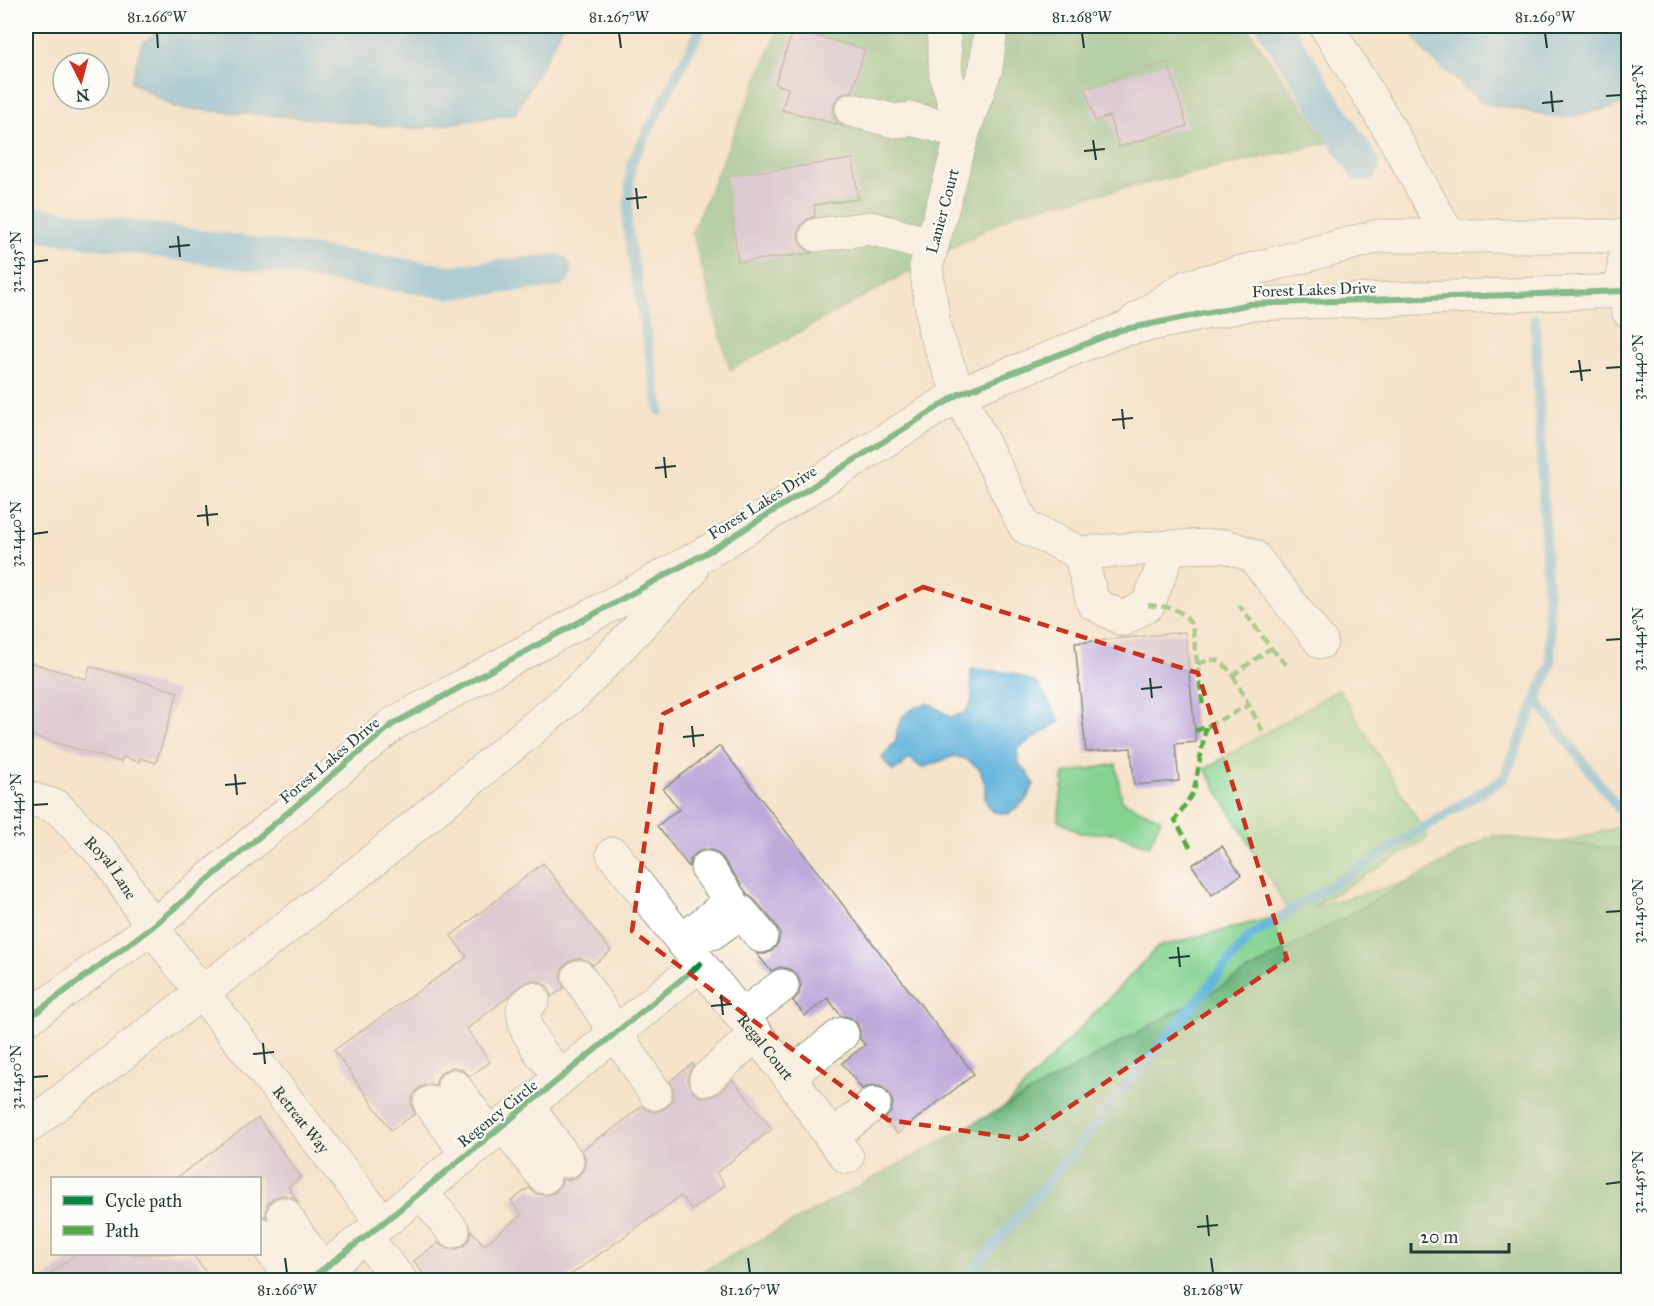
<svg xmlns="http://www.w3.org/2000/svg" width="1654" height="1306" font-family="'IM FELL Great Primer',serif">
	<rect width="100%" height="100%" fill="#fdfcf7"/>
	<filter id="ink" filterUnits="userSpaceOnUse"><feTurbulence type="fractalNoise" baseFrequency=".0167" numOctaves="2"/><feDisplacementMap in="SourceGraphic" scale="12" xChannelSelector="R" yChannelSelector="G"/><feConvolveMatrix kernelMatrix="1 2 1 2 8 2 1 2 1" color-interpolation-filters="sRGB"/></filter>
	<filter id="wash" filterUnits="userSpaceOnUse"><feTurbulence type="fractalNoise" baseFrequency=".008" numOctaves="4" result="noise"/><feDisplacementMap in="SourceGraphic" scale="24" xChannelSelector="R" yChannelSelector="G"/><feGaussianBlur stdDeviation="1.35" result="paint"/><feColorMatrix in="noise" values="0 0 0 0 0 0 0 0 0 0 0 0 0 0 0 0 0 1.4 0 .05"/><feComposite in="paint" operator="in"/></filter>
	<g filter="url(#wash)">
		<rect width="100%" height="100%" fill="#f6e3cb"/>
		<path fill="#85d391" stroke="#528862" stroke-width="1.5" d="M1339,689L1428,838L1312,907L1628,825V1280H838L1158,947L1290,913L1205,769Z
			M1116,764L1122,801L1161,819L1149,846L1115,833H1080L1058,820L1064,774Z"/>
		<path fill="#6cb57b" stroke="#467958" stroke-width="1.5" d="M780,26H1246L1328,143L1018,212L730,370L692,232Z
			M1492,835L1628,850V1280H686L1026,1095Z"/>
		<path fill="#5fb2db" stroke="#3f7888" stroke-width="1.5" d="M167,26H563L515,114L412,129L307,118L176,108L131,82L142,43Z
			M1407,26H1628V104L1563,118L1483,103L1427,55Z
			M971,669L1013,673L1038,684L1060,721L1017,749L1019,764L1027,772L1034,784L1026,800L1008,814L991,811L985,799V784L980,769L966,759L954,756L922,768L909,758L901,767L892,771L882,757L896,741C897,716 905,710 929,703L951,717L965,713L972,702Z"/>
		<g fill="none" stroke-linecap="round" stroke-linejoin="round">
			<path stroke="#5fb2db" stroke-width="10" d="M660,411L627,227L631,164L702,26
				M1536,700L1628,821
				M964,1280L1054,1175L1250,936L1504,778L1551,664L1535,319"/>
			<path stroke="#5fb2db" stroke-width="34" d="M1274,26L1363,165
				M26,222L450,282L555,271"/>
		</g>
		<g id="blocks">
			<path fill="#bda9da" d="M793,30L865,49L852,92H847L839,96L834,105V116L838,123L844,126L782,110L788,88L775,84Z
				M1168,62L1187,126L1119,147L1109,116L1095,121L1085,88Z
				M853,159L858,199L814,205L815,216L806,220L800,227L798,237L802,246L812,253L738,262L727,176Z
				M1185,632L1196,742L1175,744L1179,781L1134,785L1131,748L1086,752L1075,643Z
				M26,661L86,679L90,666L178,692L156,763L140,758L139,762L123,757L121,762L26,734Z
				M720,746L974,1074L897,1134L885,1119L891,1112L893,1102L888,1092L881,1087L872,1085L862,1089L842,1063L865,1045L860,1039V1031L857,1023L849,1017L841,1016L828,998L805,1016L793,1001L799,994L801,984L797,974L789,969L780,967L771,971L757,954H765L772,951L778,943L780,933L775,924L755,900L748,895L722,857L714,851L704,849L696,853L690,860L689,867L657,826L679,809L663,789Z
				M1222,846L1241,875L1212,895L1192,865Z
				M543,863L611,951L593,965L587,960L579,958L568,962L562,969L560,977L564,988L551,997V994L547,986L538,981H529L520,986L509,996L467,1029L490,1062L470,1076L461,1069L453,1067L443,1071L437,1078L436,1085L427,1084L419,1088L413,1096L411,1104L415,1114L391,1130L334,1050L467,957L451,936Z
				M693,1063L694,1064L688,1074V1082L693,1092L701,1097H710L719,1093L733,1080L772,1129L716,1173L725,1185L692,1210L681,1196L562,1281H429L414,1261L438,1243L447,1249H457L464,1246L470,1238L471,1230L484,1245L521,1215L511,1201L529,1188L537,1194L547,1195L555,1192L561,1185L562,1179L569,1180L577,1177L584,1169L586,1160L582,1150L603,1135L604,1136L642,1106L647,1110L655,1112L666,1108L672,1101L674,1093L670,1081Z
				M258,1118L301,1177L288,1187L299,1203L292,1197L282,1195L274,1198L267,1205L266,1217L260,1215V1179H175Z
				M76,1254H192L213,1281H41Z"/>
		</g>
	</g>
	<g filter="url(#ink)">
		<use href="#blocks" fill-opacity="0" stroke="#8a9080" stroke-width="1.5"/>
		<g fill="none" stroke-linecap="round" stroke-linejoin="round">
			<g stroke="#8a9080" stroke-width="35">
				<g id="minor">
					<path d="M943,26L946,75L963,132"/>
					<path d="M991,26L986,68L963,132L926,267L935,332L959,394L1025,527L1080,553L1170,547L1226,546L1253,556L1321,642"/>
					<path d="M1326,26L1386,123L1449,236"/>
					<path d="M852,110L894,121L912,119L963,132"/>
					<path d="M817,235L870,228L932,245"/>
					<path d="M1628,237C1623,265 1621,283 1628,311"/>
					<path d="M1135,321L1186,287L1379,236H1628"/>
					<path d="M1080,553L1093,603L1123,619L1148,605L1170,547"/>
					<path id="s1" d="M26,797L57,807L110,861L152,927L177,961L383,1223"/>
					<path id="s2" d="M613,854L789,1076L831,1137L847,1157"/>
					<path d="M712,933L741,912L761,936"/>
					<path d="M682,941L731,901L707,868"/>
					<path d="M579,977L655,1093"/>
					<path d="M533,999L523,1009L526,1028L540,1052L561,1077"/>
					<path d="M742,1016L782,986"/>
					<path d="M26,1020L152,927L393,724L713,549L959,394L1121,330L1250,304L1624,291"/>
					<path d="M789,1076L842,1034"/>
					<path d="M706,1079L756,1034"/>
					<path d="M454,1086L490,1135"/>
					<path d="M430,1103L467,1154"/>
					<path d="M527,1105L567,1161"/>
					<path d="M503,1124L544,1177"/>
					<path d="M26,1128L369,864L577,692L691,572"/>
					<path d="M831,1137L874,1104"/>
					<path d="M421,1192L453,1231"/>
					<path d="M284,1214L322,1270"/>
					<path d="M260,1234L292,1280"/>
					<path d="M365,1237L400,1280"/>
					<path d="M309,1280L383,1223L700,964"/>
				</g>
			</g>
			<use href="#minor" stroke="#fff" stroke-width="33"/>
			<path stroke="#52ad45" stroke-width="4.5" stroke-dasharray="9 4.5" stroke-linecap="butt" d="M1148,605C1171,608 1178,606 1192,625L1203,707
				M1271,648L1289,668
				M1198,664C1217,656 1220,659 1233,675L1271,648L1239,605
				M1233,675L1264,734
				M1195,731L1206,727L1249,705
				M1190,847L1175,820L1194,791L1206,727"/>
			<g stroke="#fdfcf7" stroke-width="10">
				<path id="cycleway" d="M26,1020L152,927L393,724L713,549L959,394L1121,330L1250,304L1624,291
					M309,1280L383,1223L700,964"/>
			</g>
			<use href="#cycleway" stroke="#00873e" stroke-width="6"/>
		</g>
	</g>
	<path d="M0 0H1654V1306H0ZM923,587L1198,673L1287,959L1022,1139L888,1120L632,931L663,714Z" fill="#f6e3cb" fill-opacity=".55" fill-rule="evenodd"/>
	<path fill="none" stroke="#c8321e" stroke-width="4.5" stroke-dasharray="12 8" stroke-linejoin="round" d="M923,587L1198,673L1287,959L1022,1139L888,1120L632,931L663,714Z"/>
	<path fill="none" stroke="#1f3d34" stroke-width="2" d="M157,33L158,48M619,33L621,48M1082,33L1084,48M1545,33L1547,48M1551,91L1553,112M1606,96L1621,95M1542,103L1563,101M1093,140L1096,160M1084,151L1105,149M636,188L638,209M626,199L647,197M178,236L180,257M169,247L190,245M33,262L48,260M1579,360L1582,381M1606,368L1621,367M1570,372L1591,370M1122,409L1124,429M1112,420L1133,418M664,457L666,478M655,468L676,466M206,505L208,526M197,516L218,514M33,534L48,532M1606,640L1621,639M1150,678L1152,698M1141,689L1162,687M692,726L694,747M683,737L704,735M235,774L237,795M225,785L246,783M33,805L48,804M1606,912L1621,911M1178,947L1180,967M1169,958L1190,956M721,995L723,1015M711,1006L732,1004M263,1043L265,1064M253,1054L274,1052M33,1077L48,1076M1606,1184L1621,1182M1207,1215L1209,1236M1197,1227L1218,1225M285,1258L287,1273M748,1258L750,1273M1211,1258L1213,1273"/>
	<g text-anchor="middle" stroke-width="4.5" stroke-linejoin="round" paint-order="stroke">
		<g font-size="16" fill="#1f3d34" stroke="#fdfcf7">
			<text transform="translate(942 211) rotate(-75)" y="6">Lanier Court</text>
			<text transform="translate(1314 289) rotate(-2)" y="6">Forest Lakes Drive</text>
			<text transform="translate(762 502) rotate(-32)" y="6">Forest Lakes Drive</text>
			<text transform="translate(329 760) rotate(-40)" y="6">Forest Lakes Drive</text>
			<text dy="6" stroke="none"><textPath href="#s1" startOffset="114">Royal Lane</textPath></text>
			<text dy="6" stroke="none"><textPath href="#s2" startOffset="246">Regal Court</textPath></text>
			<text transform="translate(497 1113) rotate(-39)" y="6">Regency Circle</text>
			<text dy="6" stroke="none"><textPath href="#s1" startOffset="430">Retreat Way</textPath></text>
		</g>
	</g>
	<rect width="1654" height="1306" fill="none" stroke="#fdfcf7" stroke-width="66"/>
	<rect x="51" y="1177" width="210" height="78" fill="#fdfcf7" stroke="#a4b0a9" stroke-width="1.5"/>
	<rect x="63" y="1196" width="30" height="9" fill="#00873e" stroke="#a4b0a9" stroke-width="1.5"/>
	<text x="105" y="1207" font-size="18" fill="#1f3d34">Cycle path</text>
	<rect x="63" y="1226" width="30" height="9" fill="#52ad45" stroke="#a4b0a9" stroke-width="1.5"/>
	<text x="105" y="1237" font-size="18" fill="#1f3d34">Path</text>
	<g transform="translate(81 81) rotate(174)"><circle r="28" fill="#fdfcf7" stroke="#a4b0a9" stroke-width="1.5"/>
	<path d="M0-4.5L10 22L0 15L-10 22Z" fill="#c8321e"/>
	<text y="-9" font-size="16" font-weight="bold" text-anchor="middle" fill="#1f3d34">N</text>
	</g>
	<path d="M1411 1243v9h98v-9" fill="none" stroke="#1f3d34" stroke-width="3"/>
	<text x="1420" y="1243" font-size="18" fill="#1f3d34" stroke="#fdfcf7" stroke-width="4.5" paint-order="stroke">20 m</text>
	<rect x="33" y="33" width="1588" height="1240" fill="none" stroke="#1f3d34" stroke-width="2"/>
	<g font-size="15" text-anchor="middle" fill="#1f3d34">
		<text x="157" y="22">81.266°W</text>
		<text x="619" y="22">81.267°W</text>
		<text x="1082" y="22">81.268°W</text>
		<text x="1545" y="22">81.269°W</text>
		<text transform="translate(1638 95) rotate(-90)" y="5">32.1435°N</text>
		<text transform="translate(16 262) rotate(-90)" y="5">32.1435°N</text>
		<text transform="translate(1638 367) rotate(-90)" y="5">32.1440°N</text>
		<text transform="translate(16 534) rotate(-90)" y="5">32.1440°N</text>
		<text transform="translate(1638 639) rotate(-90)" y="5">32.1445°N</text>
		<text transform="translate(16 805) rotate(-90)" y="5">32.1445°N</text>
		<text transform="translate(1638 911) rotate(-90)" y="5">32.1450°N</text>
		<text transform="translate(16 1077) rotate(-90)" y="5">32.1450°N</text>
		<text transform="translate(1638 1182) rotate(-90)" y="5">32.1455°N</text>
		<text x="287" y="1295">81.266°W</text>
		<text x="750" y="1295">81.267°W</text>
		<text x="1213" y="1295">81.268°W</text>
	</g>
</svg>
